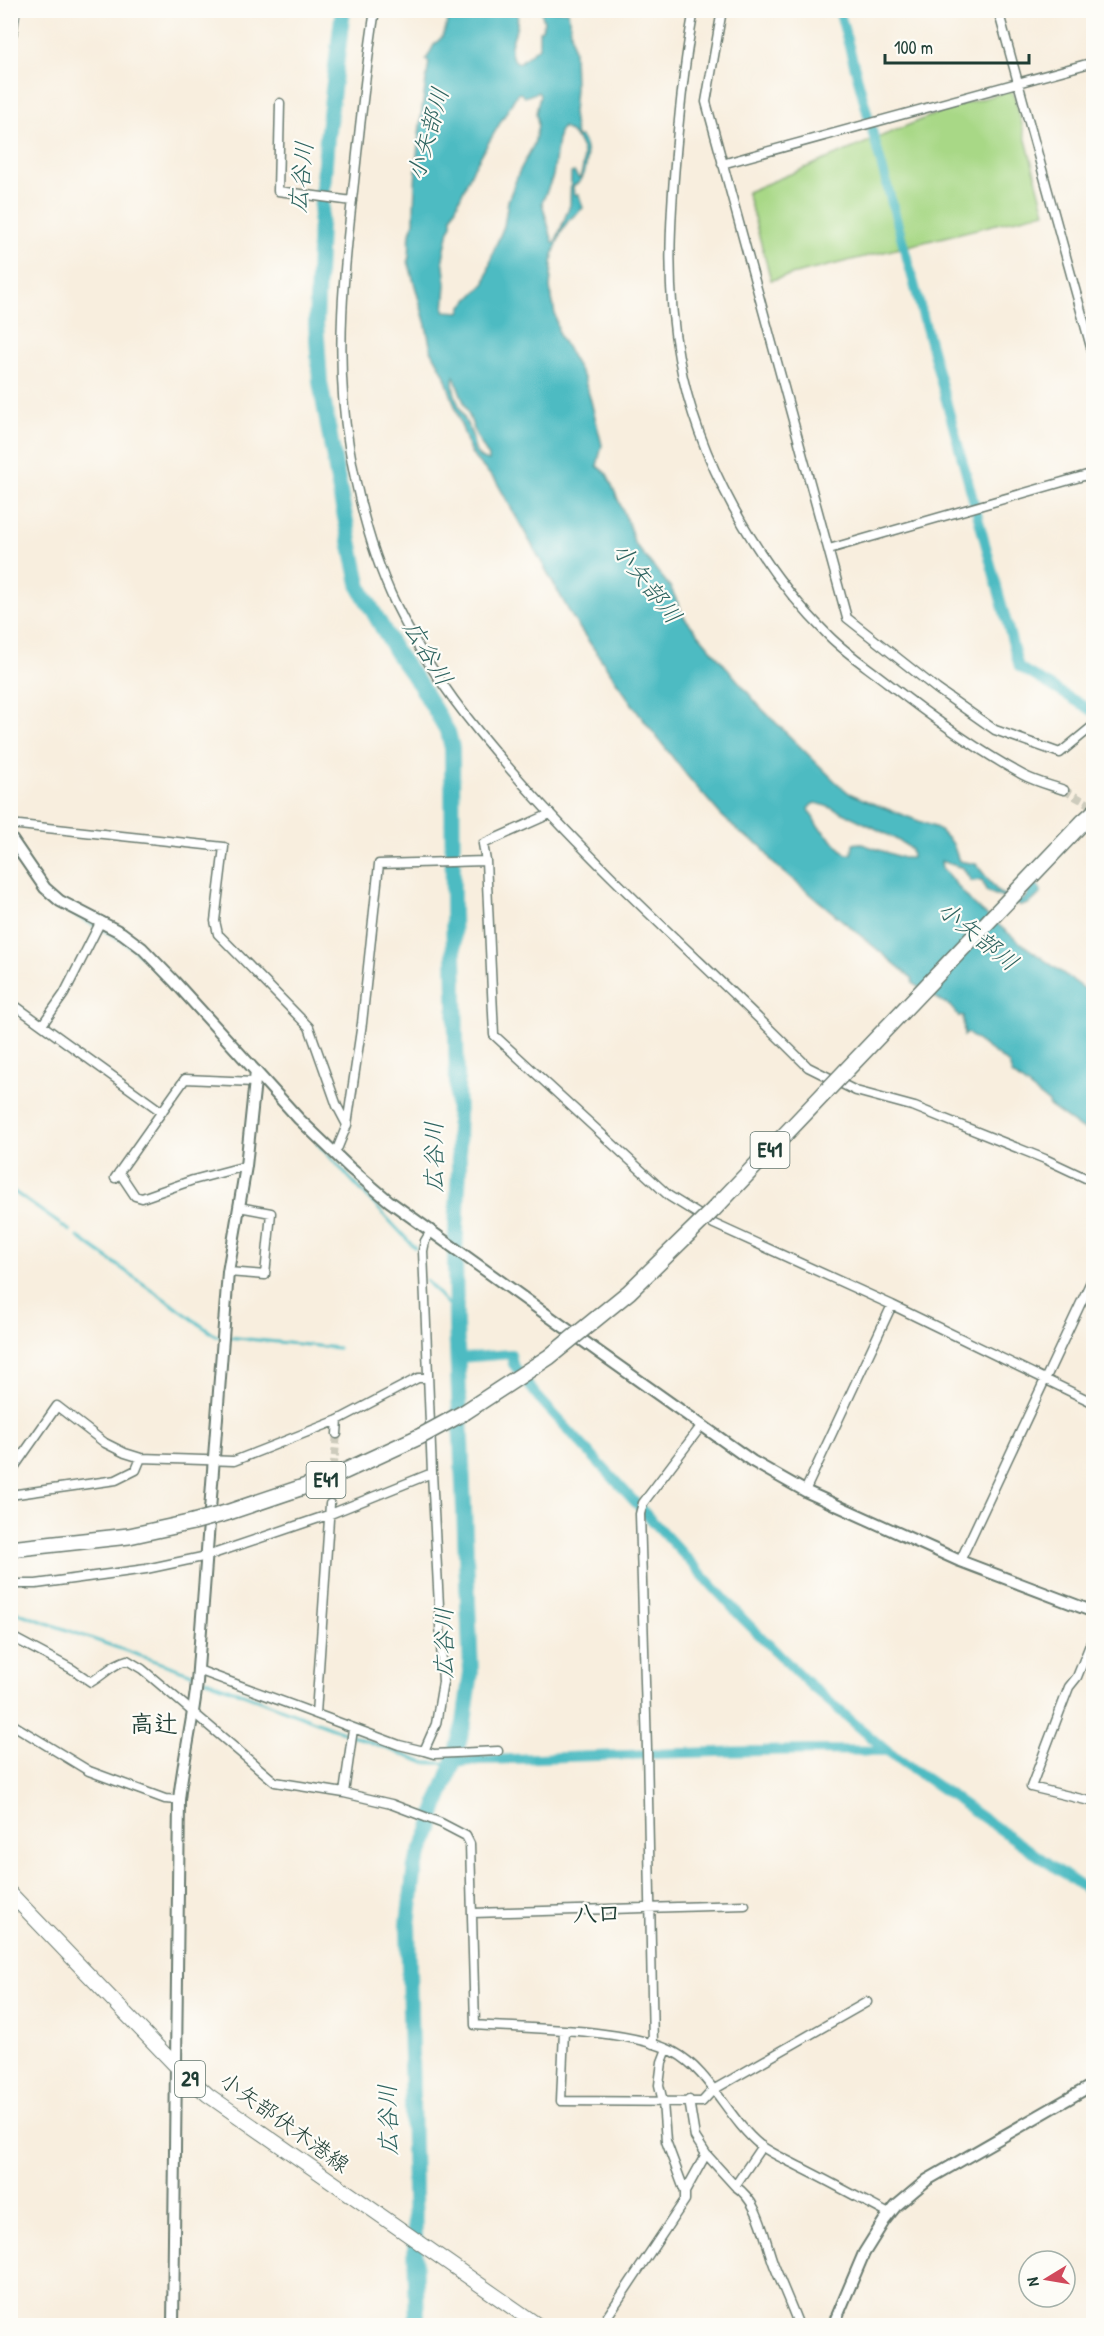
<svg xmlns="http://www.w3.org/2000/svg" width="1104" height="2336" font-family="'Patrick Hand','Klee One',sans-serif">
	<rect width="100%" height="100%" fill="#fdfcf7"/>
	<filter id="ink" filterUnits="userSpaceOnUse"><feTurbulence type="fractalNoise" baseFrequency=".0167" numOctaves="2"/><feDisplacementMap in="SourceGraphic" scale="12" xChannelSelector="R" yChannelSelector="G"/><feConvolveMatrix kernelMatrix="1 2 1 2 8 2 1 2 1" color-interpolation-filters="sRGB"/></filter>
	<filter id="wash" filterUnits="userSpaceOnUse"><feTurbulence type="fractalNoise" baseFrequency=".008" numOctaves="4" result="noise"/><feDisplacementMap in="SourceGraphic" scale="24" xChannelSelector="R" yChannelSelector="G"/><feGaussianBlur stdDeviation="1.35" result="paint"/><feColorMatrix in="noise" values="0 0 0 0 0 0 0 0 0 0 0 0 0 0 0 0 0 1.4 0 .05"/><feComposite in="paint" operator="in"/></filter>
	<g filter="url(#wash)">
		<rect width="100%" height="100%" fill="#f8eede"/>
		<path fill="#a8d886" stroke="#648a5d" stroke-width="1.5" d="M1010,91L1014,94L1045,212L771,280L747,192L952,107Z"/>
		<path fill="#4dbbc2" stroke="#367c7b" stroke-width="1.5" fill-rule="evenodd" d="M452,11H520C516,17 518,19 517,25C515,38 507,45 513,59L519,63L539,47V31L542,29L544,22L541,11H568L574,52L575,88L573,113L576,137H581C590,150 589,179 573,186L574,195H579L583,208L568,221L561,233L553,254L550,288L559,335L584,378L591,401L602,445L597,466L607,474L630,527L634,543L671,588L684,617L761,708L836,782L849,793L869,802L937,828L953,844L959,861L976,864L999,893L1022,901L1027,895L1030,878L1039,887L1041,893C1034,899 1029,907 1019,905L986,891L982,880L971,881L963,868L941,861L942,868L973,904L1018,941L1093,995V1133L1079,1127L1048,1105L1049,1103L1012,1074L1009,1064L967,1033L964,1036L963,1016L959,1017L950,1006L915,985L912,981L913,979L773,863L761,846L740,833L721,815L688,777L639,714L574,620L496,481L475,459L470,451L444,374L431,350L426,325L408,261C412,249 406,235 414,223C414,169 420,116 429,62L426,60L434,45L442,37ZM538,92L540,95L536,113L538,125L534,144L519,172L508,201L504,226L493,252L485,283L462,306L460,312L444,311L446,284L443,258L449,230L452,225V216L473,169L517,94L520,93L525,97ZM563,127C582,138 588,156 580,178H578L574,172L571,173L570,205L555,243H553L542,203L553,176L559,132ZM454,376L477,437L489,457V461C484,460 480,459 477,454C473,449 474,441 472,435C466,421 449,390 454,376ZM815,803C831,805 899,839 911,849L912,858H903L859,843L853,844L852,854H846L817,825L809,809L811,805Z"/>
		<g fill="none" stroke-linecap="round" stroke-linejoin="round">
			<path stroke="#4dbbc2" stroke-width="3" d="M10,850L40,890
				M45,895C69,917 101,925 127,944C155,965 178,994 202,1020
				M317,1143L415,1248
				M10,1189L70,1231
				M78,1237L216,1336H220
				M426,1280L456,1314
				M227,1337L338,1348
				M10,1610L195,1675
				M201,1678L425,1763H453"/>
			<path stroke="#4dbbc2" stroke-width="10" d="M839,10L1019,667L1094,712
				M459,1358L511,1354L513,1364L538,1397L743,1619L811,1686L887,1751L1094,1895
				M453,1763L479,1760C615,1756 751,1748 887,1751"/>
			<path stroke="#4dbbc2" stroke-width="16" d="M343,10L327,138L320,226L316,324L320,382L342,503L360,588L396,652L420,685L448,732L452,748L453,912L459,1168L455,1252L456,1324L471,1672L464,1723L453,1763L435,1811L431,1829L415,1866L408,1924L417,2326"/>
		</g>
	</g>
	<g filter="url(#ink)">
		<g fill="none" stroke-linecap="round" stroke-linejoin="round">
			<path stroke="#cdcbbc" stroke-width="8" stroke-dasharray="8 4" stroke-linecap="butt" d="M1064,790L1094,807
				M330,1504L337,1434"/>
			<g stroke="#6b7b70" stroke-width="11">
				<path id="minor" d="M375,10C366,67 360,125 354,182C344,268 334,359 349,446C358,500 372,555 396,605C428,672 475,730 524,785C613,885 714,972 808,1067L856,1091L915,1107L1045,1159L1094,1182
					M694,10C685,58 680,105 676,153C670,221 666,290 679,358C697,458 756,564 829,636C847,654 869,668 889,684C931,717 976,749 1023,775C1036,782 1050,785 1064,790
					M722,10L706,102L847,618L937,689L995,730L1060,753L1094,725
					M998,10L1094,358
					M280,103L278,191L352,201
					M722,164L1094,62
					M829,549L1094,473
					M550,814L483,844L486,861L494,1035L669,1196L714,1224L892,1305L1094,1403
					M10,824L224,847L215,921L218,934L309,1027L337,1106L347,1125L338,1147L334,1151
					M10,1002L162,1112
					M42,1025L64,994L101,921
					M347,1125L362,1023L379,864L486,861
					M119,1172L135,1196L142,1198L193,1180L246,1166
					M115,1178L185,1079L254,1082
					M228,1272L265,1275L271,1213L239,1207
					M337,1434L338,1420
					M10,1473L57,1406L105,1443L125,1453L141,1458L234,1461L338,1420L418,1378H428
					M805,1491L892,1305
					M10,1495L116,1480L136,1470L141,1458
					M960,1561L1094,1275
					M10,1584H36L146,1569L207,1556L328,1515L432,1473L423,1251L425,1241L431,1231
					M1094,1635L1077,1677L1069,1687L1031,1787L1094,1802
					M10,1636L72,1669L91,1682C105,1674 112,1664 127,1660L142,1669L275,1782L344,1793L391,1804L441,1823L466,1836L470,1844L475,2025C528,2029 628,2028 674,2052C710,2071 728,2119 760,2145C772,2154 787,2160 800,2167C830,2182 859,2198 889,2214
					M198,1670L316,1714L330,1504
					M316,1714L399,1745L424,1751L436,1724L443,1682L432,1473
					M10,1723L89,1771L165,1799L179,1800
					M424,1751L434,1754L498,1751
					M344,1793L353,1729
					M472,1913L745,1905
					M564,2031L561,2101L702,2102L713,2090L867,2002
					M653,2044L647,1749L640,1514L643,1503L702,1425
					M667,2049L662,2062L659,2085L663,2102L666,2141L685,2192
					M689,2100L695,2137L706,2154
					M735,2186C760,2202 764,2239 774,2265C782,2285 791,2305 799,2326
					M24,2326H25
					M601,2326L685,2200V2192L706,2154L735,2186L762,2146"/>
			</g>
			<g stroke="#6b7b70" stroke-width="14">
				<path id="tertiary" d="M10,837L45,888L60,901L122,933L142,948L174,981L299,1119L350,1168L389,1201L600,1353L752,1461L805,1491L960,1561L1094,1612
					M173,2326L179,1800C183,1760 193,1722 197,1682L228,1272L246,1166L256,1071
					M833,2326L864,2253L884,2221L896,2206L927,2180L1094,2084"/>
			</g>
			<g stroke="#6b7b70" stroke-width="16">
				<path id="primary" d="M10,33L13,10
					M10,1893L177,2067L208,2095L539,2326"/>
			</g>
			<g stroke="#6b7b70" stroke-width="18">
				<path id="motorway" d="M1083,822L1094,812
					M226,1513L330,1478L421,1436
					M10,1549L129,1536L193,1522"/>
			</g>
			<use href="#minor" stroke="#fff" stroke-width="8"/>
			<use href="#tertiary" stroke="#fff" stroke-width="10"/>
			<use href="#primary" stroke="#fff" stroke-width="14"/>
			<use href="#motorway" stroke="#fff" stroke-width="15"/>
			<g stroke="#6b7b70" stroke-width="18" stroke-linecap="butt">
				<path id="motorway-bridge" d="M421,1436L465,1412L549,1357L629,1292L713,1210L1083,822
					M193,1522L226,1513"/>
			</g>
			<use href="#motorway-bridge" stroke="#fff" stroke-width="15"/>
		</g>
	</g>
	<g text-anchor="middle" stroke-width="4.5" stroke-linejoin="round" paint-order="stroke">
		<g fill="#fdfcf7" stroke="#62766e" stroke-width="1.5">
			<rect x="750.5" y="1132" width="39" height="36" rx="4.5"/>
			<rect x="306.5" y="1462" width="39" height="36" rx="4.5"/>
			<rect x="175" y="2061" width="30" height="36" rx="4.5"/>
		</g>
		<g font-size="21" font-weight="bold" fill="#1f3d34">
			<text x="770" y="1157">E41</text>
			<text x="326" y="1487">E41</text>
			<text x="190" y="2086">29</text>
		</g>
		<g font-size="22" fill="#1f3d34" stroke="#fdfcf7">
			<text transform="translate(285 2122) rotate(36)" y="8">小矢部伏木港線</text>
		</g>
		<g font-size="24" font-style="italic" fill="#2d635f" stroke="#fdfcf7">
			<text transform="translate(428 134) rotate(-74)" y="8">小矢部川</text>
			<text transform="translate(301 177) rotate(-84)" y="8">広谷川</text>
			<text transform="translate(647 583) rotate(52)" y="8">小矢部川</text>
			<text transform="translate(428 653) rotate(59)" y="8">広谷川</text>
			<text transform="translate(978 936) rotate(39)" y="8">小矢部川</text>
			<text transform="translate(434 1157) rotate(-90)" y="8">広谷川</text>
			<text transform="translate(444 1643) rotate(-90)" y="8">広谷川</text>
			<text transform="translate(388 2120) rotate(-91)" y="8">広谷川</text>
		</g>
		<g font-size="24" font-weight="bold" fill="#1f3d34" stroke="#fdfcf7">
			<text x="154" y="1732">高辻</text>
			<text x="597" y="1922">八口</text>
		</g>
	</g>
	<rect width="1104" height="2336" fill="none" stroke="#fdfcf7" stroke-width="36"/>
	<g transform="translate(1047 2279) rotate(259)"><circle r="28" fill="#fdfcf7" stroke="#a4b0a9" stroke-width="1.5"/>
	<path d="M0-4.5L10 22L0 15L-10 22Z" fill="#d1495b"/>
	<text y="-9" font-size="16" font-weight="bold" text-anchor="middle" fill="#1f3d34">N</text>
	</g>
	<path d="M885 54v9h144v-9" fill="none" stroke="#1f3d34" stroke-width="3"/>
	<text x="894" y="54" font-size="18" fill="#1f3d34" stroke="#fdfcf7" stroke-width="4.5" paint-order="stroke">100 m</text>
</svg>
